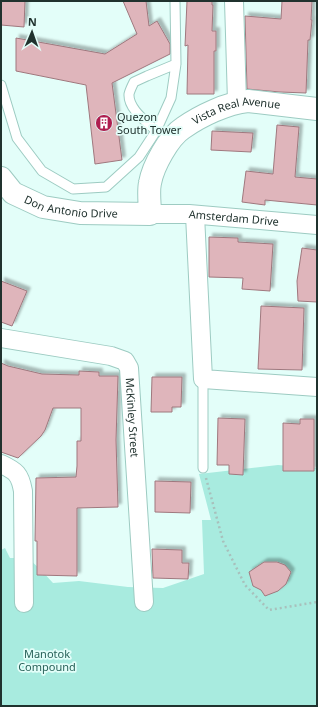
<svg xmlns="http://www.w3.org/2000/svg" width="318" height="707" font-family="'Noto Sans',sans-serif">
	<defs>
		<filter id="shadow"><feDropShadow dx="3.5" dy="-3.5" stdDeviation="1" flood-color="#0004"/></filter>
	</defs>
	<rect width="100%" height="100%" fill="#e3fef9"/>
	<path fill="#a8ebdf" d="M278,465L317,468V706H1V550L5,548L10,558H28L41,570L53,583L79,581L128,587L163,588L204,574L202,520H211L199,474Z"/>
	<path fill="#dfb5bb" stroke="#9f787e" filter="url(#shadow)" d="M1,1H25L24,27L1,25Z
		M123,1H146L149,26L157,21L170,44V54L112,83L122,160L95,164L86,85L16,71V38L105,54L137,34Z
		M187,1H212V5H213L212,31H216V51H214V94H187L188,45L185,46Z
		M282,1H312L311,20H312L310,40H308L306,93L280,92L247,89L245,16L281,19Z
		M277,125L299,127L295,177L317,179V205L265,200V205L242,202L246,171L273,174Z
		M212,131L253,133L251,152L211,150Z
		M209,237L238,238V242L273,244L270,291L242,289L243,278L209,277Z
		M302,248L317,250V302L298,301L297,281Z
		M1,281L27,291L12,326L1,322Z
		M261,306L304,308L302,370L258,369Z
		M1,363L8,366L42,374L79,375V371L99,372V376H118L116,440L118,507L77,508V576L37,575V541H35L36,478L76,477L77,466V441H81V408H53L45,430L41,436L18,458L1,452Z
		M152,377H182L181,407H172V412H151Z
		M218,418L245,419L243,475L229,474V465H217Z
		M300,419H314V471H283V423L300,424Z
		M155,481L191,482L190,513L155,512Z
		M152,549L182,550V563H189L188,579L153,578Z
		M264,562H277L285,565L291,572L286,584L278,591L265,596L261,590L253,586L249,572Z"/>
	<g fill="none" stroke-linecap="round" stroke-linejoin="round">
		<g stroke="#9dcbc2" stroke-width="11">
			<path id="service" d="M1,85L17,138L42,171L73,189L106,187L139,157L156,131L171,98L176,64L175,1
				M156,131C147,122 128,109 129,94C130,90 132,86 134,82L147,76L176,64
				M203,468V379"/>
		</g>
		<g stroke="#9dcbc2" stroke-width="20">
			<g id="minor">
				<path d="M234,1L237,102"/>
				<path id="s1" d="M150,214H189L317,225"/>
				<path d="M195,215L203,379L317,387"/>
				<path id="s2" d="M1,338L111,356L125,361L129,368L144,602"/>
				<path d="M1,464C16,471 20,474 23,491L24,603"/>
			</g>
		</g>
		<g stroke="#9dcbc2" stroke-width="24">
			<g id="tertiary">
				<path id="s3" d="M1,178L13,193L43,207L80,213L150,214C150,204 148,192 150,183C153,166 169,137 183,128C200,116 227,103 248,101L317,109"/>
			</g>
		</g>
		<path stroke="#a8c0bc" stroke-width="2.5" stroke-dasharray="2 3" stroke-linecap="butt" d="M206,478L223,541L245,585L269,610L317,602"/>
		<use href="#service" stroke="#fff" stroke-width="9"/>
		<use href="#minor" stroke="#fff" stroke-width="18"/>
		<use href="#tertiary" stroke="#fff" stroke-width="22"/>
	</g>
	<defs>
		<g id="building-disc" transform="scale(0.9)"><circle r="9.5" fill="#af1d4f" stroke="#e3fef9"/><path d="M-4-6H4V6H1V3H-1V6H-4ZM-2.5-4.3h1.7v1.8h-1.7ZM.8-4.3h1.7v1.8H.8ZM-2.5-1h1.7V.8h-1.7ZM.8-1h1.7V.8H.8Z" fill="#fff"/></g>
	</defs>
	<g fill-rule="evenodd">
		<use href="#building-disc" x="104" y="123"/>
	</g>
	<g text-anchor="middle" stroke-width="3.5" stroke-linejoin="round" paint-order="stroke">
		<g font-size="11" fill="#20322e" stroke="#e3fef9">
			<text dy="4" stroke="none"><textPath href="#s3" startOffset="314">Vista Real Avenue</textPath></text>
			<text dy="4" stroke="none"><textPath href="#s3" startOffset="80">Don Antonio Drive</textPath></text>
			<text dy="4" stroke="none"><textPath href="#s1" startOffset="84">Amsterdam Drive</textPath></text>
			<text dy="4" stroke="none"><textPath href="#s2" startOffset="184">McKinley Street</textPath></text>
		</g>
		<g font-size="11" fill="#20322e" stroke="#e3fef9" text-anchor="start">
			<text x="117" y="121">Quezon<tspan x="117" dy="13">South Tower</tspan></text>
		</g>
		<g font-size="11" fill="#286259" stroke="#e3fef9">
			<text x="47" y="658">Manotok<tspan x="47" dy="13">Compound</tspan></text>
		</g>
	</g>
	<rect width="318" height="707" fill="none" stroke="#20322e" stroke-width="4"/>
	<g transform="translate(32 32) rotate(2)" stroke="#e3fef9" stroke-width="3" paint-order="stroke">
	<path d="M0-3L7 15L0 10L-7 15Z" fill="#20322e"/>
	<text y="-6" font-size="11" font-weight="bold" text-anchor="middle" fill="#20322e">N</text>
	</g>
</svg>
